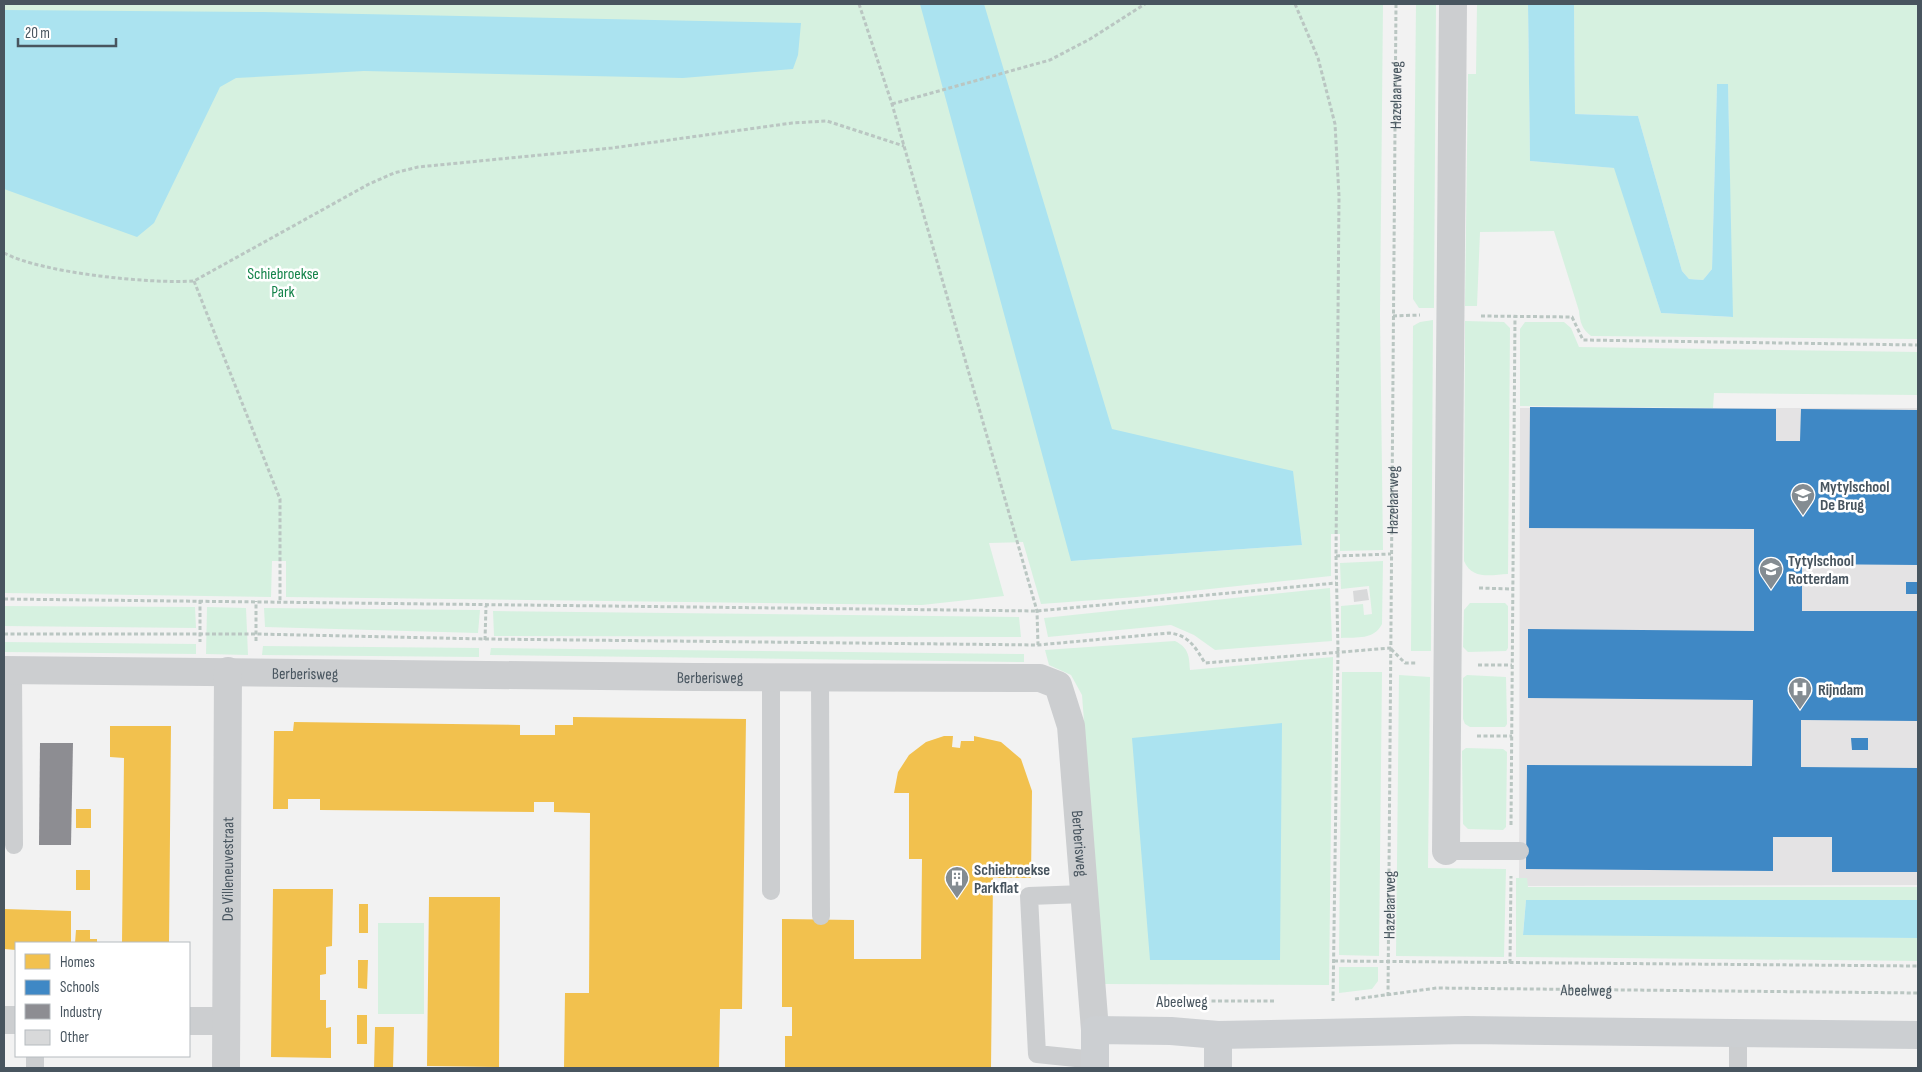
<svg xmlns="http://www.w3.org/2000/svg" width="1922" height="1072" font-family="'Sofia Sans Condensed',sans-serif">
	<rect width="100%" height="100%" fill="#f2f2f2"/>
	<path fill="#e4e3e4" d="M1520,408H1918V885L1519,886Z"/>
	<path fill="#d6f1e0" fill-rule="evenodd" d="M4,4H1383L1380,315L1383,550L1340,551V534H1331V576L1136,597L1041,604L1023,542L989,543L1004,596L922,605L286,597V561H272L271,597L4,593ZM1301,535L1302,545L1071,561Z
		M1416,4H1436L1434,308H1419L1413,299Z
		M1477,4H1528L1530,161L1615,168L1661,313L1732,317L1728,85H1717L1712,269L1703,280L1689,279L1682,271L1638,116L1575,114L1574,4H1918V339L1591,336C1582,329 1580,322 1579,311L1554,231L1480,232L1477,306H1465L1468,74H1476Z
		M1433,320L1431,651H1411L1413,326L1420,322Z
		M1465,321L1504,322L1510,328L1508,574C1491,575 1472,580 1464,561Z
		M1525,322H1564L1571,328L1579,347L1918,352V395L1714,393L1713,408L1520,406V329Z
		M1383,561L1382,624C1374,640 1357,637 1341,638V606L1363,604L1364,615L1372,614L1369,586L1341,589L1340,563Z
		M1330,588L1332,641L1215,650L1194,635L1171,625L1048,637L1044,618Z
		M1470,603H1505L1508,606V648L1506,651L1468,652L1463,647L1464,610Z
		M4,606L195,607L196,628L4,626Z
		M207,607L246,608L248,655L206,654Z
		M264,608L480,610L478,633L265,627Z
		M493,611L1019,617L1021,637L494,636Z
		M1175,641C1189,648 1189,656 1190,670L1333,657L1329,985L1104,984L1082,695L1071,675L1049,665L1045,650Z
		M4,642L196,644V654L4,652Z
		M263,646L479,648V657L262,655Z
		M491,648L1024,654V662L490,655Z
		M1342,672H1382L1379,956L1339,955Z
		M1399,675L1430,677L1428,868L1506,869L1504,957L1396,956Z
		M1467,675L1506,677L1507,724L1505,727H1470L1465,724L1463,719V678Z
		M1466,748L1503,749L1507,752L1506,827L1503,830L1468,829L1463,824L1462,751Z
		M1516,878H1527L1528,887H1918V900H1526L1523,934L1918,938V961L1516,957Z
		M378,923H424V1014H378Z
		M1339,967H1378V981L1372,989L1339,993Z"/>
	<path fill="#abe3f0" d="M920,4H984L1112,429L1293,471L1302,545L1071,561Z
		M1528,4H1574L1575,114L1638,116L1682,271L1689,279L1703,280L1712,269L1717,84H1728L1733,317L1661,313L1614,168L1530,161Z
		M4,10L263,12L801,23L798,55L793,69L683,78L364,71L236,78L220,87L154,223L137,237L4,189Z
		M1282,723L1280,960H1150L1132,738Z
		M1526,900H1918V938L1523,935Z"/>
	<path fill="#f2c14e" d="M573,717L746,719L742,1009H720L719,1068H564L565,993H589L590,813L554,812V802H534V812L320,810V799H288V809H273L274,731H293L294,722L520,725V735H555V725H573Z
		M110,726H171L169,943H122L124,758L110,757Z
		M944,736H953L952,747L960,748L961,741H974V736L1001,742L1021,759L1032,791L1031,878H993L991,1068H785V1036H792V1007H782V919L854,920V959H921L922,859H909V793H894L898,772L909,755L926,742Z
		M76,809H91V828H76Z
		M76,870H90V890H76Z
		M273,889H333L332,946L326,947V974L320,975V1000H326V1028L331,1027V1058L271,1057Z
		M429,897H500L499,1067L427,1066Z
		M359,904H368V933H359Z
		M4,909L71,911V942L16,943V950L4,949Z
		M76,930H90V939H97V943H75Z
		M358,960H368L367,989L358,988Z
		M357,1015H367V1044H357Z
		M375,1027H394L393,1068H374Z"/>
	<path fill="#3f88c5" d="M1530,407L1776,409V441H1800L1801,409L1918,410V565L1802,564V611H1918V721L1801,720V767L1918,768V872H1832V837H1773V871L1526,869L1527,765L1752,766L1753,700L1528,698V629L1754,631V529L1529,528Z
		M1906,582H1918V594H1906Z
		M1851,738H1868V750H1852Z"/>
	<path fill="#8d8d92" d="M40,743H73L71,845H39Z"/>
	<path fill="#d8d9da" d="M1367,589L1369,600L1354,602L1353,591Z"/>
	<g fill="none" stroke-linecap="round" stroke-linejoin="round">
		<g stroke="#bac6c2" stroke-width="3" stroke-dasharray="4 2.5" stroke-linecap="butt">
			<path d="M859,4L892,104L1037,611L1038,645"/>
			<path d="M1295,4L1318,58L1335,124L1339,196L1336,556L1338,651L1333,1001"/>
			<path d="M892,104L1050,60L1090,39L1145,4"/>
			<path d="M4,253C42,273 150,284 194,281L369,184L394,173L418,167L612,148L792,123L827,121L904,146"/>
			<path d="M194,281L280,499V602"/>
			<path d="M1393,316L1420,315"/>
			<path d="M1481,316L1572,317L1583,340L1918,345"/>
			<path d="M1336,556L1391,554"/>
			<path d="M1479,588L1513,589"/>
			<path d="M4,599L1037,611L1336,583"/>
			<path d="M200,600V642"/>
			<path d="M4,634H256L485,639L1038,645L1169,633C1189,635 1195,647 1205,663L1391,648"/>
			<path d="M485,640L486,606"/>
			<path d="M256,641V601"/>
			<path d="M1391,649L1405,663H1417"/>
			<path d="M1478,665H1512"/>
			<path d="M1477,736H1512"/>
			<path d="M1511,825L1515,316"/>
			<path d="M1334,961L1918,966"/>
			<path d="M1510,963L1511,876"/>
			<path id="s1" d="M1388,996L1396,4"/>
			<path id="s2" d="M1355,999L1437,988L1918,993"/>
			<path d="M1205,1001H1276"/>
		</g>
		<path stroke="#ccced0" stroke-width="18" d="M13,670L14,845
			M771,677V891
			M820,677L821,916
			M1446,851H1520
			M1084,894L1029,896L1037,1054L1095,1060
			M35,1068V1056
			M1738,1068V1033"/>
		<g stroke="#ccced0" stroke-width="28">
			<path id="s3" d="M4,670L694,677L1040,678L1058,685L1071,726L1095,1030"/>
			<path d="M1446,851L1453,4"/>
			<path d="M4,1020H16"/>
			<path d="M189,1021H226"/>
			<path id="s4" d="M226,1068L228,671"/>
		</g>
		<path stroke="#cccfd2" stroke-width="28" d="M1218,1035V1068
			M1095,1068V1030L1171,1031L1218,1035L1466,1030L1918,1035"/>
	</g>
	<defs>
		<g id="school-pin" transform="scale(1.25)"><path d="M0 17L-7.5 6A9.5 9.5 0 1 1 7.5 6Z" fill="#848c92" stroke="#fff"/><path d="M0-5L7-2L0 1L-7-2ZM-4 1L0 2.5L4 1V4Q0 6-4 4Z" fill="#fff"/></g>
		<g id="hospital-pin" transform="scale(1.25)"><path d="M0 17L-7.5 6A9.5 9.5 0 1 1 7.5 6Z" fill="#848c92" stroke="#fff"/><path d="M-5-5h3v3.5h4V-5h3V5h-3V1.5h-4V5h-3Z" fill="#fff"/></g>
		<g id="building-pin" transform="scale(1.25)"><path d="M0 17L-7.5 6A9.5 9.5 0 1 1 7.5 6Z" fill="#848c92" stroke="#fff"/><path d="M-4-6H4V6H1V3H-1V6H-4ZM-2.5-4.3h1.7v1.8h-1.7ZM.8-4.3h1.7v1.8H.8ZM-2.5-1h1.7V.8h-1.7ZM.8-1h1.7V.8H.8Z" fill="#fff"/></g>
	</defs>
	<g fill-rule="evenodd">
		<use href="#school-pin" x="1803" y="495"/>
		<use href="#school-pin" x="1771" y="569"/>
		<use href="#hospital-pin" x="1800" y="689"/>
		<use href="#building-pin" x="957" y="878"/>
	</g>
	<g text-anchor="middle" stroke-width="5" stroke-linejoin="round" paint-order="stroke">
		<g font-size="16" fill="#48555f" stroke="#fff">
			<text dy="6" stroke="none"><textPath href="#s1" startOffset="901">Hazelaarweg</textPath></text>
			<text dy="6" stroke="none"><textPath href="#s1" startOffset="496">Hazelaarweg</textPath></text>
			<text dy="6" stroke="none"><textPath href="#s3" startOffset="301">Berberisweg</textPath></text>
			<text dy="6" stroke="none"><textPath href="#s3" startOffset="706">Berberisweg</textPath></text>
			<text dy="6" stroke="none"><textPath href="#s3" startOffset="1216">Berberisweg</textPath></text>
			<text dy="6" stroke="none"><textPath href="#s4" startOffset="199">De Villeneuvestraat</textPath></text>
			<text dy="6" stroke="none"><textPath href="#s1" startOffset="91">Hazelaarweg</textPath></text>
			<text dy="6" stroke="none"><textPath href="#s2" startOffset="232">Abeelweg</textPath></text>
			<text x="1182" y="1007">Abeelweg</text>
		</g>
		<g font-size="16" fill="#15844b" stroke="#fff">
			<text x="283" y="279">Schiebroekse<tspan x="283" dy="18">Park</tspan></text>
		</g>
		<g font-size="16" font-weight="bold" fill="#48555f" stroke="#fff" text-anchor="start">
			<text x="1820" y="492">Mytylschool<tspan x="1820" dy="18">De Brug</tspan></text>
			<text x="1788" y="566">Tytylschool<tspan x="1788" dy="18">Rotterdam</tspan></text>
			<text x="1818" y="695">Rijndam</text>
			<text x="974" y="875">Schiebroekse<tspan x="974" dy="18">Parkflat</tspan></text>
		</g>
	</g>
	<rect width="1922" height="1072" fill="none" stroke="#48555f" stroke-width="10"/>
	<rect x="15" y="942" width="175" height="115" fill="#ffffff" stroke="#b6bbbf"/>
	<rect x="25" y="954" width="25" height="15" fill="#f2c14e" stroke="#b6bbbf"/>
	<text x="60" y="967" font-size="15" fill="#48555f">Homes</text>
	<rect x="25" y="980" width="25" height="15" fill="#3f88c5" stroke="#b6bbbf"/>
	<text x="60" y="992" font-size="15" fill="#48555f">Schools</text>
	<rect x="25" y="1004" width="25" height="15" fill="#8d8d92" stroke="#b6bbbf"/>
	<text x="60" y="1017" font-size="15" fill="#48555f">Industry</text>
	<rect x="25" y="1030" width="25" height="15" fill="#d8d9da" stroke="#b6bbbf"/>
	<text x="60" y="1042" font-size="15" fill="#48555f">Other</text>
	<path d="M18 38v8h98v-8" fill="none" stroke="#48555f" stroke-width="2.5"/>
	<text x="25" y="38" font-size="15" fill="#48555f" stroke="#ffffff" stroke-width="4" paint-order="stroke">20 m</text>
</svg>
